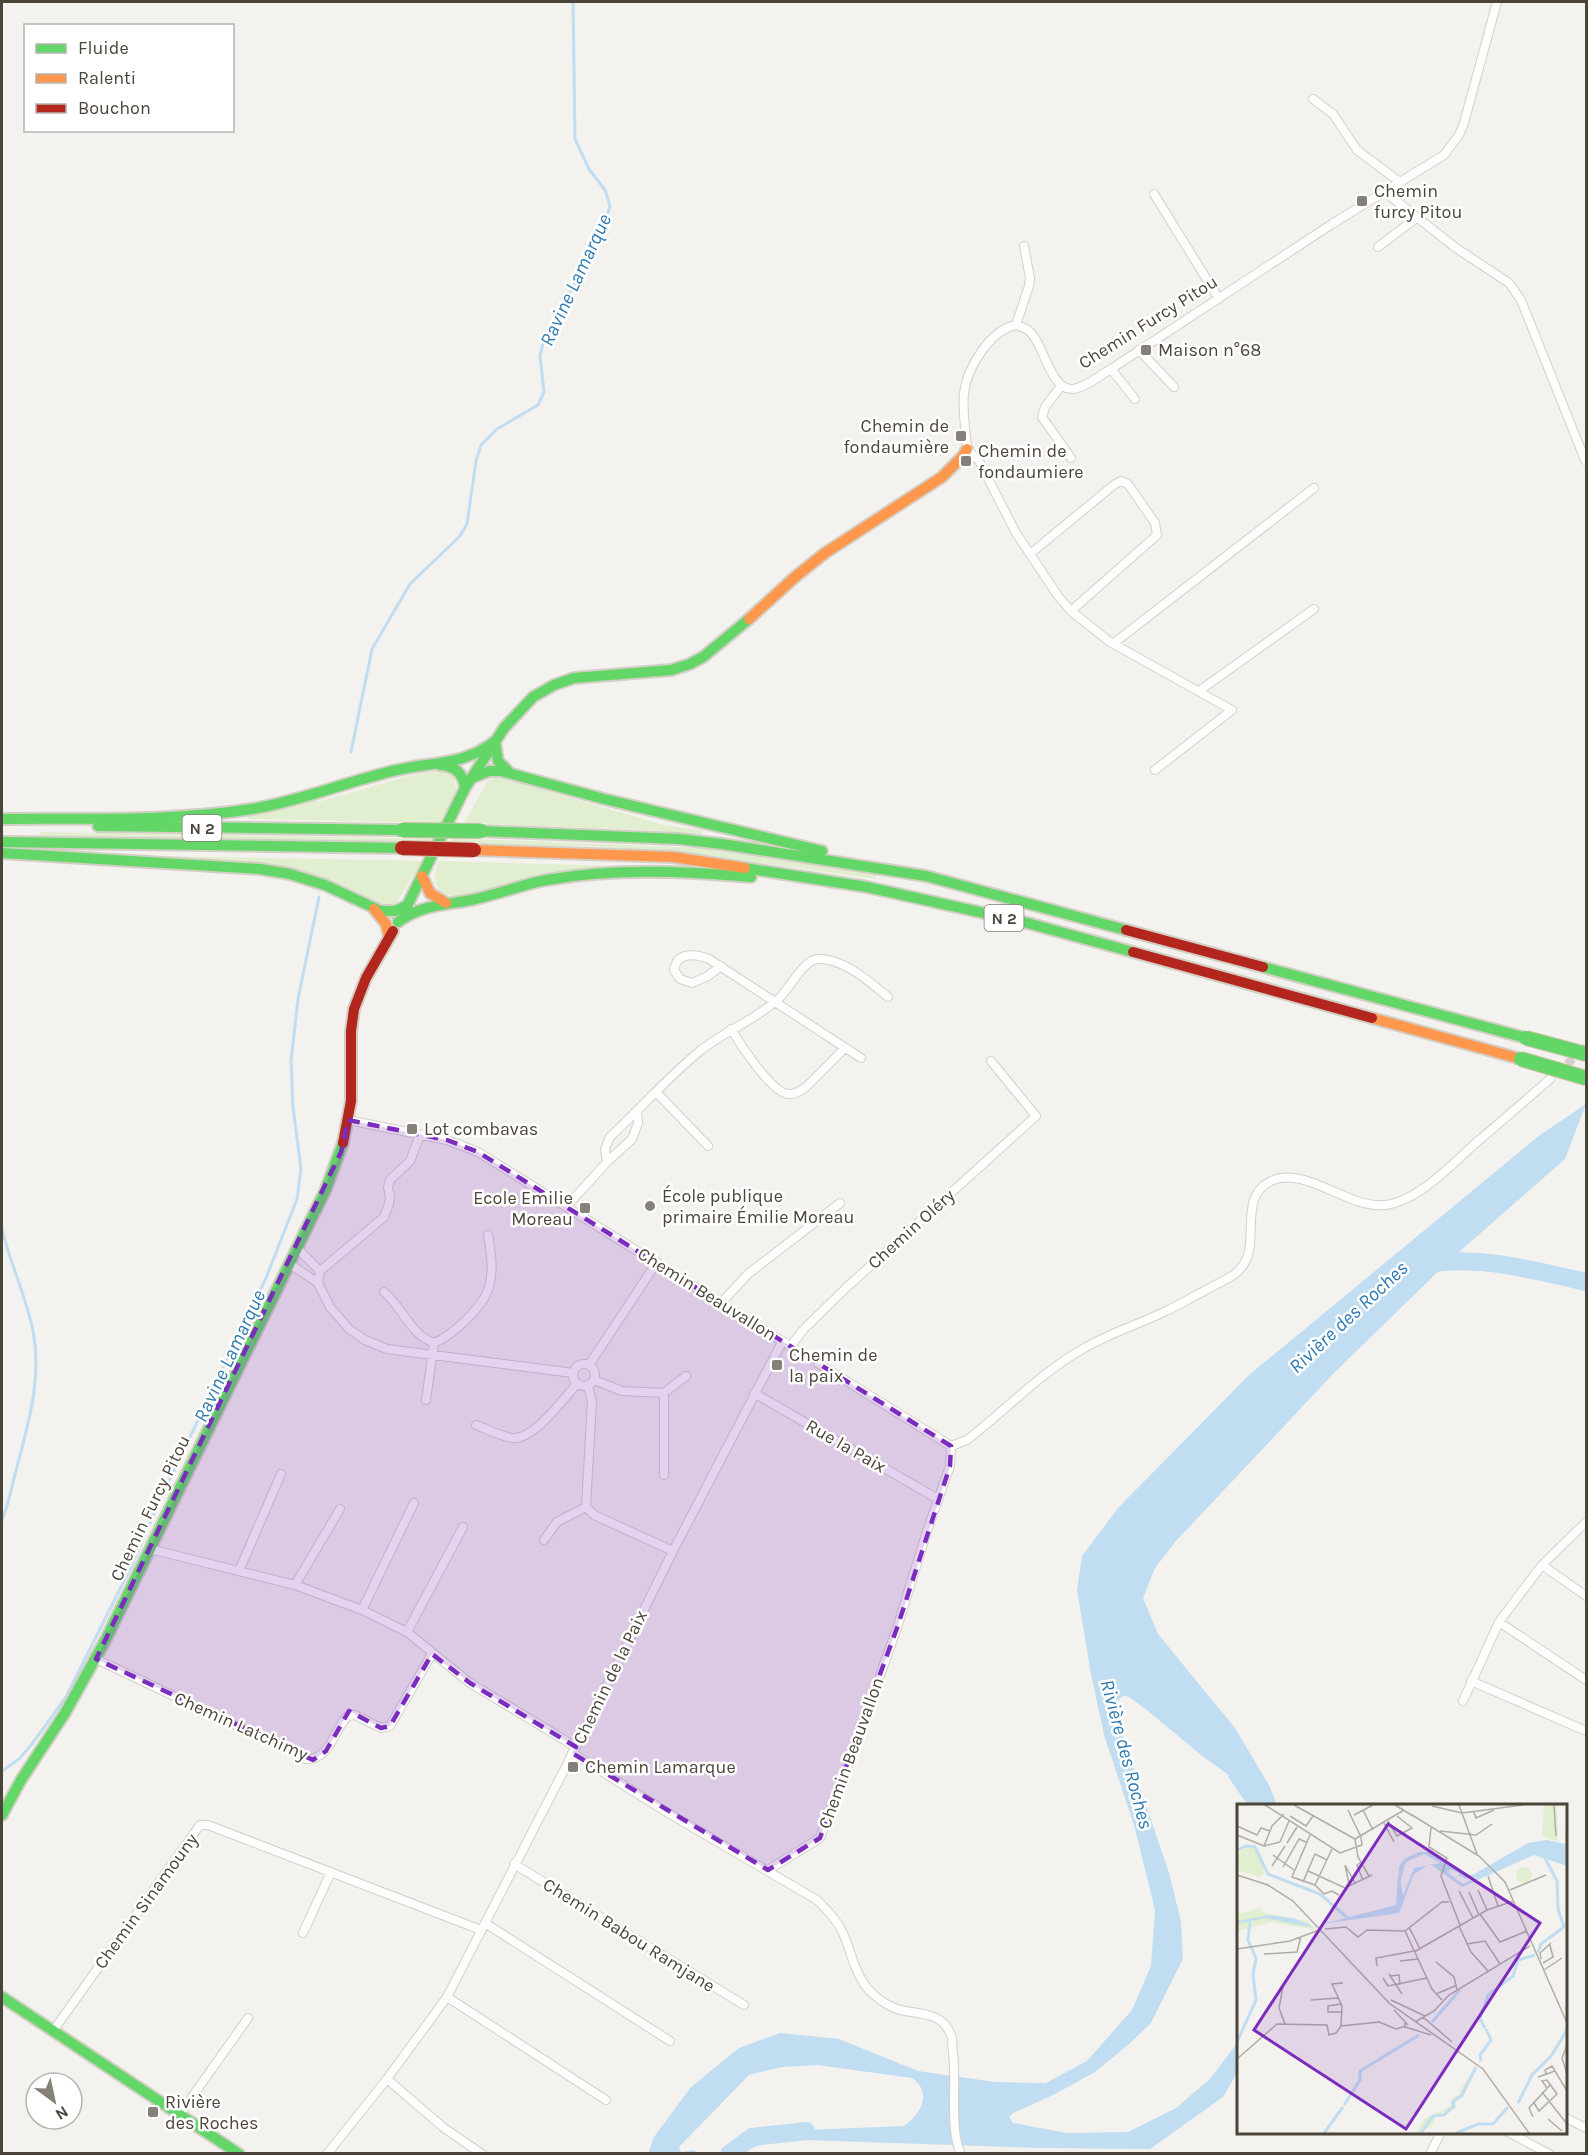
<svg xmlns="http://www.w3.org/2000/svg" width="1588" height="2155" font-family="Karla,sans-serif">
	<rect width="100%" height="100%" fill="#f4f2ee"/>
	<path fill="#e1eecf" d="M445,769L454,774L456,792L443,823L248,819V816L316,799L318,802L409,776Z
		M498,777L664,825L703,830L702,836L647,830L464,823L488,780Z
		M40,832L432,839L430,845L41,836Z
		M451,838L698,848L878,874L875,879L698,854L586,846L450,845Z
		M159,856L423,861L396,903L388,906L305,872L159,858Z
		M438,861L617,866L548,872L466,895L451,896L441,892L436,883L435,875Z"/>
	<path fill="#c0ddf1" d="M1586,1104L1565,1159L1450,1260L1335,1372L1176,1541L1155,1568L1143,1598L1158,1634L1235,1728L1270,1787L1277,1805H1261L1244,1786L1201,1755L1148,1711L1129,1697L1124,1696L1120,1698L1116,1706L1117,1719L1169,1873L1181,1922L1183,1959L1151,2023L1128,2045L1095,2072L1055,2094L1013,2113L1009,2117L1013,2123L1067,2133L1128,2132L1176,2108L1210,2079L1238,2042V2071L1223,2097L1150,2149L1042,2148L774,2139L740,2153H725L752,2137L804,2130L904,2126C921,2114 933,2093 912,2078L817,2065L782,2067L749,2075L679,2147L681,2152L694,2150L697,2153L648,2154L654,2137L691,2087L739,2048L780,2033L839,2039L918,2071L995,2082L1046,2083L1087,2061L1132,2010L1151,1966L1155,1910L1134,1825L1104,1735L1090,1669L1077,1590L1082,1556L1118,1508L1249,1375L1540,1135Z"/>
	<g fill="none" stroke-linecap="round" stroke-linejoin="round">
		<path stroke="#c0ddf1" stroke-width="3" d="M351,752L372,649L410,584L460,536L467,524L476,461L481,445L497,429L538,405L544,392L540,356L544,339L578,278L606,220L610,206L605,190L589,169L575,139L573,2
			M2,1229C10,1263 26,1296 33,1331C42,1378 29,1421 17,1467C12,1484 9,1504 2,1520
			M2,1771L19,1759L32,1744L66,1697L132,1565L159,1502L266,1278L297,1199L301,1169L293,1107L291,1061L298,999L319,897"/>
		<path stroke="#c0ddf1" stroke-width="18" d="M1426,1264C1480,1255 1533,1270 1586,1282
			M1237,1774L1259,1806
			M729,2154L752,2137L806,2131"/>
		<path stroke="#d2cfca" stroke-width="8" stroke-dasharray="8 4" stroke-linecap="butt" d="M1558,1072L1586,1047"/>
		<g stroke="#d2d0cb" stroke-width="10">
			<path id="street" d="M1313,99L1333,114L1357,150L1401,183
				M1385,192L1456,248L1509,283L1521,300L1585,460
				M1154,194L1219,299
				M1378,247L1416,218
				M1016,325L1029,286L1030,278L1024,246
				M1139,350L1174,387
				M1111,369L1135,399
				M1061,386L1045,407L1042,417L1071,458
				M1030,554L1115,484L1121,481L1128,484L1155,523L1157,535L1071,611
				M1114,643L1314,488
				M1199,691L1314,609
				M1155,770L1232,710L1110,642L1071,611L1058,596L1016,533L979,461L967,449C966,430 962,411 964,393C967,368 990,330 1016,325C1020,327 1025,327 1029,331C1044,343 1050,391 1073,389C1086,387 1099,376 1111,369L1332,224L1444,155L1459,135L1464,123L1497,2
				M721,966L708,976L692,983L680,979L674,970C677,951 696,954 709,959L861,1058
				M731,1029C740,1044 771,1092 788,1094C795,1095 800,1091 806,1087L845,1048
				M656,1092L708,1146
				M348,1120L447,1140L478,1152L951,1446
				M607,1162L605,1149L610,1137C640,1109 668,1077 700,1051C723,1032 753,1021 776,1001C789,991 802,961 817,959C842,957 870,982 888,997
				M566,1207L607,1162L632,1139L638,1123L637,1112
				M297,1248L320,1271
				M290,1264L318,1283L330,1307L349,1329L365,1340L387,1349L573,1373
				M318,1283L320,1271L384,1217L389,1204L390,1197L388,1187L390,1180L410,1161L420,1135
				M384,1292C403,1308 410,1334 434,1343L426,1400
				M721,1303L748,1274L840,1203
				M434,1343C452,1336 484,1306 489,1287C494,1269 491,1253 488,1235
				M790,1347L803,1330L847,1287L1036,1116L991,1061
				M573 1375a11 11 0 1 1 22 0a11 11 0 1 1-22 0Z
				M589,1365L657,1262
				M594,1380L622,1391L664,1393L686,1376
				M754,1393L938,1499
				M476,1425C487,1429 500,1436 512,1438C533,1441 563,1399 577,1384
				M951,1446L967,1440C1005,1411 1039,1374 1081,1350C1107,1334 1137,1325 1164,1312C1177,1306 1191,1298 1204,1291C1214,1285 1227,1280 1236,1273C1266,1249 1234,1199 1271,1181C1305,1165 1348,1209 1385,1205C1419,1201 1453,1163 1478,1141C1502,1121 1526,1100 1550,1079
				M664,1475V1393
				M586,1507L592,1401L588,1386
				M544,1540L557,1522L586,1507L594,1515L673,1551
				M150,1549L295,1585L362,1610L407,1632L470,1683L576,1747
				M1542,1565L1586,1596
				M239,1571L281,1474
				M295,1585L340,1509
				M362,1610L414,1503
				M1499,1622L1586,1680
				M407,1632L463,1527
				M96,1659L306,1759C331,1760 333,1730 348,1716L355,1715L381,1728L390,1726L432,1654
				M1471,1681L1586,1731
				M1463,1701L1499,1622L1542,1565L1586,1522
				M572,1753L670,1814L817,1900C827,1910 837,1920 843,1933C852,1953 855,1978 873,1994C881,2002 894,2009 905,2011C924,2014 943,2014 951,2035C953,2040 952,2048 953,2053C957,2082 949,2130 961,2154
				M514,1864L744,2005
				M768,1870L820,1838L844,1776L897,1628L927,1531L950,1466L951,1446
				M485,1923L670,2041
				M303,1933L331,1872
				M447,1997L606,2100
				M53,2031L200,1825H208L481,1930
				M387,2079L444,2128L482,2154
				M180,2114L248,2018
				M1566,2118L1586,2128
				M1508,2132L1549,2154
				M327,2154L387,2079L447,1997L576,1747L673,1551L782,1342
				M1430,2154L1441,2132"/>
		</g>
		<g stroke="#d3cfc5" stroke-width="14">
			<path id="fast" d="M495,741L498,761L510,773
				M440,765C455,766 463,773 465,788
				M472,778L489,771H501L604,799L822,851
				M2,819C85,818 169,822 252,809C301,801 348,781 397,770C432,762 466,765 495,741
				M98,826L402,830
				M481,831L679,839L722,844L926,876L1126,930
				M2,842L402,848
				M2,853L260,869L290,874L325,885L381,911H395L408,905
				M745,868L867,887L1020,921L1133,952
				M404,912L465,788L504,728L533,697L554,685L574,678L671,670L690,664L703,657L749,619
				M398,922C421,905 444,905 471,900C496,895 521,885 546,880C614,868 683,871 751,877
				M1263,967L1526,1038
				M2,1815L21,1780L65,1713L105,1641L326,1189L343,1143
				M2,1997L239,2154"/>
		</g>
		<g stroke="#d3cfc5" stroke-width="14">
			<path id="slow" d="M749,619L795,577L825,553L942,477L963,456L967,449
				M474,850L673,857L745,868
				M422,876L430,893L446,903
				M374,909L386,924L389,937
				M1372,1018L1521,1059"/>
		</g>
		<g stroke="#d3cfc5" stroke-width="14">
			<path id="jam" d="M1126,930L1263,967
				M1133,952L1372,1018
				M343,1143L351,1101V1031L354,1009L366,978L393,931"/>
		</g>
		<use href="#street" stroke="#fdfdfc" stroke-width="8"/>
		<use href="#fast" stroke="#63d668" stroke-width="10"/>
		<use href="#slow" stroke="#ff974d" stroke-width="10"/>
		<use href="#jam" stroke="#b3261e" stroke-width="10"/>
		<g stroke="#ccbfa9" stroke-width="16" stroke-linecap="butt">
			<path id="fast-bridge" d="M402,830L481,831
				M1526,1038L1586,1054
				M1521,1059L1586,1078"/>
		</g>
		<g stroke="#ccbfa9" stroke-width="16" stroke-linecap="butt">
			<path id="jam-bridge" d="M402,848L474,850"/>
		</g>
		<use href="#fast-bridge" stroke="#63d668" stroke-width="14"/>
		<use href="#jam-bridge" stroke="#b3261e" stroke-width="14"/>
	</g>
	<path fill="#7b2cbf" fill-opacity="0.2" stroke="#7b2cbf" stroke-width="4.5" stroke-dasharray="12 8" stroke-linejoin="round" d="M348,1120L447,1140L478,1152L951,1446L950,1466L897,1628L820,1838L768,1870L572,1753L576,1747L470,1683L432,1654L390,1726L381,1728L349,1711L326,1751L313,1760L96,1659L341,1152Z"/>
	<g fill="#868178" stroke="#fff" stroke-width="2">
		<rect x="1356" y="195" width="12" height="12" rx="3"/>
		<rect x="1140" y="344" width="12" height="12" rx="3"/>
		<rect x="955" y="430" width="12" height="12" rx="3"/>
		<rect x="960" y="455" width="12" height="12" rx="3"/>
		<rect x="406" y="1123" width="12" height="12" rx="3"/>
		<circle cx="650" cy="1206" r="6"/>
		<rect x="579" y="1202" width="12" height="12" rx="3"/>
		<rect x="771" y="1359" width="12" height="12" rx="3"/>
		<rect x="567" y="1761" width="12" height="12" rx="3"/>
		<rect x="147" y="2106" width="12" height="12" rx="3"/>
	</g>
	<g text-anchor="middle" stroke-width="5" stroke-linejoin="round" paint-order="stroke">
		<g fill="#fff" stroke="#817c74" stroke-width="1.5">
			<rect x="182.5" y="815" width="39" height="26" rx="4.5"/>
			<rect x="984.5" y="905" width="39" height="26" rx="4.5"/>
		</g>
		<g font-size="16" font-weight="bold" fill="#4b4439">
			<text x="202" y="834">N 2</text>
			<text x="1004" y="924">N 2</text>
		</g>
		<g font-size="18" fill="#4b4439" stroke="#fff" text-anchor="start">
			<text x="1374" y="197">Chemin<tspan x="1374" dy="21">furcy Pitou</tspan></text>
			<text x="1158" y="356">Maison n°68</text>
			<text x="949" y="432" text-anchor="end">Chemin de<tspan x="949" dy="21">fondaumière</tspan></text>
			<text x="978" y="457">Chemin de<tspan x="978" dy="21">fondaumiere</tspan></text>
			<text x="424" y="1135">Lot combavas</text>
			<text x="662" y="1202">École publique<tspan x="662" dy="21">primaire Émilie Moreau</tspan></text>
			<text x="573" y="1204" text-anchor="end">Ecole Emilie<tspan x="573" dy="21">Moreau</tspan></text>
			<text x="789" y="1361">Chemin de<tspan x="789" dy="21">la paix</tspan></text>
			<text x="585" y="1773">Chemin Lamarque</text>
			<text x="165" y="2108">Rivière<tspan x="165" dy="21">des Roches</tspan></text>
		</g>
		<g font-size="18" fill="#4b4439" stroke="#fff">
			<text transform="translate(1148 322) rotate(-32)" y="6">Chemin Furcy Pitou</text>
			<text transform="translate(911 1229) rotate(-42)" y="6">Chemin Oléry</text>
			<text transform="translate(707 1294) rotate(32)" y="6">Chemin Beauvallon</text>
			<text transform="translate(846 1446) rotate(30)" y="6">Rue la Paix</text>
			<text transform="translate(150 1508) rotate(-64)" y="6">Chemin Furcy Pitou</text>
			<text transform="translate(610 1677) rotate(-64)" y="6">Chemin de la Paix</text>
			<text transform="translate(241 1726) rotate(24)" y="6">Chemin Latchimy</text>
			<text transform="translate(851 1753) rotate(-70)" y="6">Chemin Beauvallon</text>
			<text transform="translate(146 1901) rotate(-54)" y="6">Chemin Sinamouny</text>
			<text transform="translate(629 1935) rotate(32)" y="6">Chemin Babou Ramjane</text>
		</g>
		<g font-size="20" font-style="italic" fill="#2e7ab2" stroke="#fff">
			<text transform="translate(575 280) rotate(-65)" y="7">Ravine Lamarque</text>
			<text transform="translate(1348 1317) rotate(-43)" y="7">Rivière des Roches</text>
			<text transform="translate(229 1356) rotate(-65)" y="7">Ravine Lamarque</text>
			<text transform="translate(1127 1754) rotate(75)" y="7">Rivière des Roches</text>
		</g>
	</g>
	<g transform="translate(1237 1804)">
		<rect width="330" height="330" fill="#f4f2ee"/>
		<path d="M307,1H320L321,37L305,33ZM13,42L24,50L27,70L23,73L0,66V49ZM279 71a8 8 0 1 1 16 0a8 8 0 1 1-16 0ZM23,104L28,109L71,117L78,126L35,118L0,127V110ZM237,269L226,293L218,298L220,304L199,311L195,322L179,329L188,314L214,302V295L223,290L225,281Z" fill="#e1eecf"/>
		<path d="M330,1V62L297,51L225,83L193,60L177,70L162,109L85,120L159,101L162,63L167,55L182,48H192L232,73L291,39L310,36L328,40ZM187,50L204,59L177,64L166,92L162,69L171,57ZM213,65L230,73L243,72L226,80L211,69ZM32,111L59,115L78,124L28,114L0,120V117Z" fill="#c0ddf1" fill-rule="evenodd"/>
		<path fill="none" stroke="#c0ddf1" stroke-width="3" d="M0,46L9,42L18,43L31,70L83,90L112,115M222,70L230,73L247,71M161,80L166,62M301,148L304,140L327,123L321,105L320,77L307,52M195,218L223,186M248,224L243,215L251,191L276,172L281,156L298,151M0,238L19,196L16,171L19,154L11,136L13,118M244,257L243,251L254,236L249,225M281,299L295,271L314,252L330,226M107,301L123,276V267L182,231M87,329L106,303M184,329L196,312L207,311L217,302L216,298L225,291L239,263M219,329L241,320H256L271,303"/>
		<path fill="none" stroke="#b0aca6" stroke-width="1.5" d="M28,1L103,49L125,41L124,33M57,1L118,35M158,1L176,12M222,1L240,50M317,1L319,32M195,2L225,9L286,1M111,6L124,33M126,6L136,26M237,8L239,14L257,6M117,11L136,1M175,11L242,52L268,78L330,219M53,12L69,22L76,12M151,17L160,32L175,24L160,12M147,19L157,38M0,22L20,31L24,24L33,27M194,24L192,43L210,54L204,72L223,121M203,27L239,31L255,20M0,31L27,42L43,38M73,31L55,73L78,81L87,90L95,87L102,91M118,35L167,6M118,35L121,53L132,72M43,38L52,17M50,39L60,23M27,42L35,22L47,10M36,51L57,66M123,59L120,61L126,76M35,62L48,42M46,63L62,35L69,38M71,67L108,84L135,71M0,71L31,81L56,97L152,199L246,265L292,329M251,72L261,102M66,78L78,50L90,56M112,80L108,61L118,79M78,81L95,45M241,86L250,106M273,86L309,71M222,87L236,114M232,88L242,111M243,110L263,138L290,127M222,122L234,148L251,167M172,123L183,145M88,125L109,123L121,133L130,126L168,127M168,127L195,185L205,196M168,127L205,98H212M230,140L248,137L263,160M0,145L53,137L82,126M177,148L250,106L277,97M27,150L60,148L64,132M304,155L303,149L314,139M163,157L181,155M199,158L217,173L220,186M306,159L316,153L313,141M140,162L139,154L177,147M307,166L325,154M152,170L165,190M153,172L162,171L163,181M146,174L151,182L190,174M46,182L42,204L48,220M199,190L218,182M74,196L102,194M154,196L188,212M104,200L91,202V208H105M157,206L171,221M186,213L215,238M178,218L197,207L212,191L293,142M168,219V223L194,231M104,222L142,218L159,225L169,222M330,241L325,254L330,270M0,255L40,220L90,221L92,231L99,229L104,222L105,202L95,180L106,179M309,270L308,266L315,262L330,287M301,273L318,267M305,288L330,320M297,299L302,307L320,290L310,276L305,277L310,284M296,313L292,304L314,280M311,315L325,327"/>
		<path fill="#7b2cbf" fill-opacity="0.15" stroke="#7b2cbf" stroke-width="3" d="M151,20L303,119L169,325L17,226Z"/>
		<rect width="330" height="330" fill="none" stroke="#4b4439" stroke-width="3"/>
	</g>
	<rect width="1588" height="2155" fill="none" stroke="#4b4439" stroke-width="6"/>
	<rect x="24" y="24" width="210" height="108" fill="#ffffff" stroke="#b7b4b0" stroke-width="1.5"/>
	<rect x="36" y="44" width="30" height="9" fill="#63d668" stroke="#b7b4b0" stroke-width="1.5"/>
	<text x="78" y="54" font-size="18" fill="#4b4439">Fluide</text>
	<rect x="36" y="74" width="30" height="9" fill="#ff974d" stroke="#b7b4b0" stroke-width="1.5"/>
	<text x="78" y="84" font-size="18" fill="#4b4439">Ralenti</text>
	<rect x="36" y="104" width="30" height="9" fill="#b3261e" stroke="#b7b4b0" stroke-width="1.5"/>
	<text x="78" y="114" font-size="18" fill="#4b4439">Bouchon</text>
	<g transform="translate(54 2101) rotate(147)"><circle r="28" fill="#ffffff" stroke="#b7b4b0" stroke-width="1.5"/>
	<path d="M0-4.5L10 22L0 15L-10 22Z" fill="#868178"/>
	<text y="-9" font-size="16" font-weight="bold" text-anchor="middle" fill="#4b4439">N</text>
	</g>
</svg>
